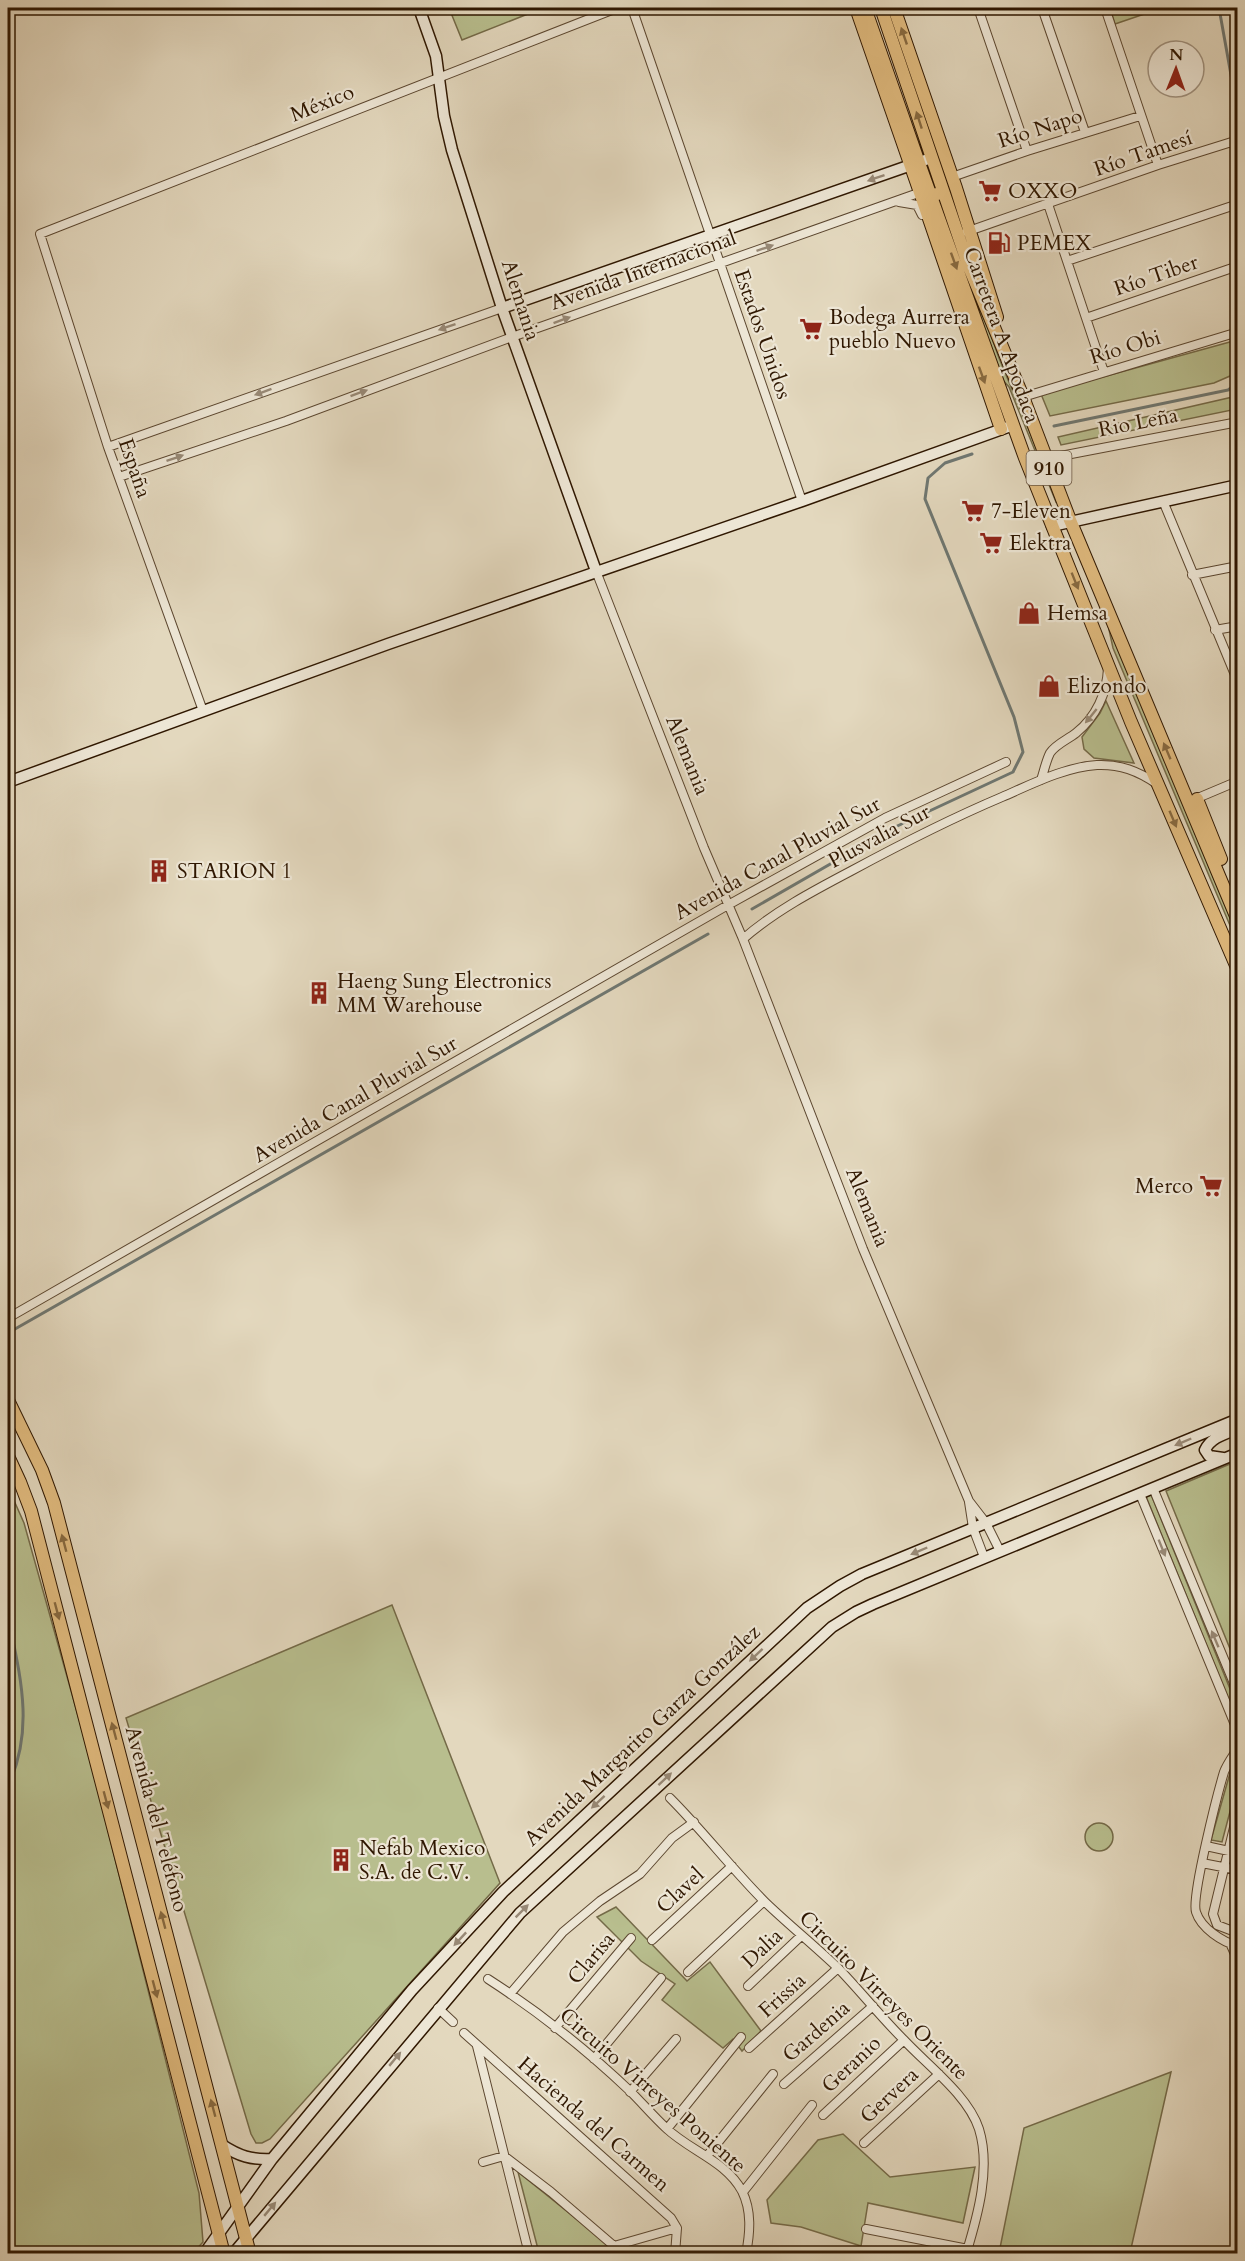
<svg xmlns="http://www.w3.org/2000/svg" width="1245" height="2261" font-family="Cardo,serif">
	<rect width="100%" height="100%" fill="#e3d8be"/>
	<filter id="stains"><feTurbulence type="fractalNoise" baseFrequency=".00333" numOctaves="4"/><feColorMatrix values="0 0 0 0 .2 0 0 0 0 .09 0 0 0 0 .02 0 0 0 .5 -.17"/></filter>
	<radialGradient id="worn" r=".72"><stop offset=".6" stop-color="#630" stop-opacity="0"/><stop offset="1" stop-color="#630" stop-opacity=".3"/></radialGradient>
	<path fill="#b8be8e" stroke="#746a48" stroke-width="1.5" d="M449,8H543L462,40Z
		M1110,8H1162L1115,24Z
		M941,204L960,255L970,275L999,358L1058,500L1056,502L1009,387L1001,378Z
		M1237,340V370L1230,376L1214,383L1050,416L1041,394Z
		M1237,396V409L1061,445L1058,437Z
		M1108,625L1203,842L1237,929V942L1113,648Z
		M1106,701L1134,763L1094,758L1084,749L1082,737L1100,713Z
		M1237,1461V1666L1166,1491Z
		M8,1487L24,1523L89,1755L199,2193L203,2242L193,2253H8Z
		M1150,1492L1237,1706V1720L1145,1494Z
		M392,1605L500,1883L270,2139L262,2143H256L251,2134L126,1718Z
		M1237,1755V1785L1222,1842L1211,1840L1232,1766Z
		M1085 1837a14 14 0 1 1 28 0a14 14 0 1 1-28 0Z
		M616,1907L687,1981L710,1962L761,2031L742,2051L733,2039L723,2048L662,2000L675,1984L641,1961L597,1917Z
		M1171,2072L1130,2253H999L1024,2128Z
		M843,2134L890,2177L975,2167L963,2223L868,2203L861,2246L801,2227L771,2223L767,2200L818,2140Z
		M518,2172L610,2246L609,2253H539Z"/>
	<g fill="none" stroke-linecap="round" stroke-linejoin="round">
		<path stroke="#6f7771" stroke-width="3" d="M1219,8L1238,114
			M1054,426L1228,390L1238,383
			M752,909L893,828L1013,772L1023,752L1014,717L925,499L928,478L945,463L972,454
			M8,1333L708,934
			M8,1617C20,1675 35,1729 8,1786"/>
		<g stroke="#5c4730" stroke-width="10">
			<path id="minor" d="M632,8L802,501
				M978,8L1027,151
				M1042,8L1085,132
				M1105,8L1158,165
				M1234,8L1238,39
				M1235,141L1238,157
				M952,177L1027,151L1140,116
				M899,202L917,205L922,215
				M1048,204L1104,372
				M966,232L1158,165L1238,140
				M1067,261L1238,204
				M1086,318L1238,266
				M1023,397L1238,332
				M108,447L502,308
				M1045,459L1238,422
				M119,477L286,421L512,337L924,191
				M1163,501L1238,682
				M596,571L704,848L743,939L863,1249L969,1501L986,1523L1000,1551
				M1192,575L1238,566
				M1215,630L1238,626
				M203,711L108,447L40,234L617,8
				M1041,780C1044,771 1046,761 1050,753C1056,744 1067,740 1076,733C1096,717 1107,693 1108,668
				M1193,800L1238,781
				M743,939C775,911 813,891 851,871C901,844 950,819 1002,797C1032,784 1065,767 1097,765C1120,764 1138,771 1157,784
				M8,1318L728,905L885,818L1006,762
				M1153,1488L1238,1693
				M1140,1494L1238,1732
				M969,1502L973,1528L984,1557
				M1238,1748C1233,1756 1227,1764 1224,1772C1218,1792 1191,1897 1196,1912C1201,1928 1222,1942 1238,1946
				M670,1798C703,1831 732,1869 765,1902C789,1925 815,1946 839,1969C861,1992 881,2017 903,2039C927,2065 968,2095 979,2129C991,2168 978,2215 966,2254
				M1238,1811L1213,1914L1217,1925L1238,1933
				M1206,1846L1238,1853
				M1202,1863L1238,1870
				M652,1940L732,1866
				M1230,1943L1238,1961
				M688,1972L764,1901
				M488,1979C539,2012 588,2051 631,2092C643,2104 654,2117 666,2128C690,2151 726,2161 742,2191C752,2211 750,2233 746,2254
				M748,1986L801,1936
				M510,1994L563,1932L600,1901L640,1874L672,1838L694,1822
				M438,2008L453,2022
				M555,2028L631,1938
				M464,2033L671,2218L677,2228L675,2254
				M477,2046L529,2254
				M749,2048L838,1968
				M594,2059L661,1978
				M784,2084L873,2006
				M630,2092L676,2039
				M823,2115L904,2040
				M667,2129L741,2037
				M864,2143L939,2074
				M707,2156L773,2074
				M483,2162L504,2156L551,2192L614,2246L613,2254
				M743,2192L812,2105
				M866,2229L968,2249
				M614,2246L677,2228"/>
		</g>
		<g stroke="#2f1701" stroke-width="13">
			<path id="secondary" d="M419,8L436,56L444,116L452,150L502,308L596,571
				M502,308L931,158
				M1052,526L1238,485
				M8,782L388,644L802,501L1008,427
				M1223,1458L1209,1456L1205,1450C1211,1437 1225,1434 1238,1429
				M222,2145C239,2156 251,2160 272,2159
				M204,2254L272,2159L412,1990L503,1892L807,1608L840,1586L862,1574L1238,1419
				M233,2254L520,1913L832,1627L856,1612L873,1604L1238,1453"/>
		</g>
		<g stroke="#2f1701" stroke-width="14">
			<path id="primary" d="M856,8L924,204
				M865,8L919,163L1025,458L1131,722L1238,970
				M881,8L969,267L1023,397L1070,520L1238,921
				M894,8L956,188L997,317
				M937,194L926,198L924,204L1001,429
				M1197,799L1221,859
				M8,1400L42,1470L54,1503L250,2254
				M8,1456L20,1482L31,1511L224,2254"/>
		</g>
		<use href="#minor" stroke="#ede6d5" stroke-width="8"/>
		<use href="#secondary" stroke="#ede6d5" stroke-width="10"/>
		<use href="#primary" stroke="#e2bc7f" stroke-width="12"/>
	</g>
	<defs><path id="oneway-solid" d="M-6-.8H1V-3.2L6.5 0L1 3.2V.8H-6Z" transform="scale(1.5)"/></defs>
	<g fill="#886a40">
		<use href="#oneway-solid" transform="translate(904 36) rotate(-109)"/>
		<use href="#oneway-solid" transform="translate(919 120) rotate(-108)"/>
		<use href="#oneway-solid" transform="translate(954 261) rotate(70)"/>
		<use href="#oneway-solid" transform="translate(982 375) rotate(70)"/>
		<use href="#oneway-solid" transform="translate(1075 581) rotate(68)"/>
		<use href="#oneway-solid" transform="translate(1167 751) rotate(-113)"/>
		<use href="#oneway-solid" transform="translate(1173 819) rotate(67)"/>
		<use href="#oneway-solid" transform="translate(64 1543) rotate(-105)"/>
		<use href="#oneway-solid" transform="translate(57 1611) rotate(75)"/>
		<use href="#oneway-solid" transform="translate(114 1731) rotate(-105)"/>
		<use href="#oneway-solid" transform="translate(106 1800) rotate(75)"/>
		<use href="#oneway-solid" transform="translate(163 1920) rotate(-105)"/>
		<use href="#oneway-solid" transform="translate(155 1989) rotate(75)"/>
		<use href="#oneway-solid" transform="translate(213 2108) rotate(-105)"/>
	</g>
	<g fill="#988976">
		<use href="#oneway-solid" transform="translate(876 178) rotate(161)"/>
		<use href="#oneway-solid" transform="translate(765 248) rotate(-19)"/>
		<use href="#oneway-solid" transform="translate(562 320) rotate(-20)"/>
		<use href="#oneway-solid" transform="translate(447 327) rotate(161)"/>
		<use href="#oneway-solid" transform="translate(263 392) rotate(160)"/>
		<use href="#oneway-solid" transform="translate(359 393) rotate(-20)"/>
		<use href="#oneway-solid" transform="translate(175 458) rotate(-19)"/>
		<use href="#oneway-solid" transform="translate(1091 716) rotate(129)"/>
		<use href="#oneway-solid" transform="translate(1183 1442) rotate(157)"/>
		<use href="#oneway-solid" transform="translate(1162 1548) rotate(68)"/>
		<use href="#oneway-solid" transform="translate(919 1551) rotate(157)"/>
		<use href="#oneway-solid" transform="translate(1215 1639) rotate(-113)"/>
		<use href="#oneway-solid" transform="translate(756 1655) rotate(137)"/>
		<use href="#oneway-solid" transform="translate(665 1779) rotate(-43)"/>
		<use href="#oneway-solid" transform="translate(598 1802) rotate(137)"/>
		<use href="#oneway-solid" transform="translate(522 1911) rotate(-45)"/>
		<use href="#oneway-solid" transform="translate(460 1939) rotate(133)"/>
		<use href="#oneway-solid" transform="translate(395 2059) rotate(-50)"/>
		<use href="#oneway-solid" transform="translate(270 2209) rotate(-50)"/>
	</g>
	<defs>
		<g id="supermarket-bare" transform="scale(1.8)"><path d="M-6-5.5h2.5l.6 2H6L4.5 2H-2.5L-4.4-4H-6ZM-1.5 3.2a1.3 1.3 0 1 0 .1 0ZM3 3.2a1.3 1.3 0 1 0 .1 0Z" fill="#8f2418" stroke="#ede6d5" stroke-width="2.5" paint-order="stroke"/></g>
		<g id="fuel-bare" transform="scale(1.8)"><path d="M-5.5-6h7V0h2V4h1.3V-2.5L3-4.5l.8-.8L6-3V5H2.5V1h-1V6h-7ZM-4.2-4.7v3.2H.2V-4.7Z" fill="#8f2418" stroke="#ede6d5" stroke-width="2.5" paint-order="stroke"/></g>
		<g id="shop-bare" transform="scale(1.8)"><path d="M-5-2.5h2.3a2.7 3.5 0 0 1 5.4 0H5L5.5 6h-11ZM-1.5-2.5h3a1.5 2.3 0 0 0-3 0Z" fill="#8f2418" stroke="#ede6d5" stroke-width="2.5" paint-order="stroke"/></g>
		<g id="building-bare" transform="scale(1.8)"><path d="M-4-6H4V6H1V3H-1V6H-4ZM-2.5-4.3h1.7v1.8h-1.7ZM.8-4.3h1.7v1.8H.8ZM-2.5-1h1.7V.8h-1.7ZM.8-1h1.7V.8H.8Z" fill="#8f2418" stroke="#ede6d5" stroke-width="2.5" paint-order="stroke"/></g>
	</defs>
	<g fill-rule="evenodd">
		<use href="#supermarket-bare" x="990" y="191"/>
		<use href="#fuel-bare" x="999" y="243"/>
		<use href="#supermarket-bare" x="811" y="329"/>
		<use href="#supermarket-bare" x="973" y="511"/>
		<use href="#supermarket-bare" x="991" y="543"/>
		<use href="#shop-bare" x="1029" y="613"/>
		<use href="#shop-bare" x="1049" y="686"/>
		<use href="#building-bare" x="159" y="871"/>
		<use href="#building-bare" x="319" y="993"/>
		<use href="#supermarket-bare" x="1211" y="1186"/>
		<use href="#building-bare" x="341" y="1860"/>
	</g>
	<g text-anchor="middle" stroke-width="4.5" stroke-linejoin="round" paint-order="stroke">
		<rect fill="#ede6d5" stroke="#685541" stroke-width="1.5" x="1026.5" y="451" width="45" height="34" rx="4.5"/>
		<g font-size="20" font-weight="bold" fill="#2f1701">
			<text x="1049" y="475">910</text>
		</g>
		<g font-size="21" fill="#2f1701" stroke="#ede6d5">
			<text transform="translate(322 103) rotate(-22)" y="7">México</text>
			<text transform="translate(1040 128) rotate(-18)" y="7">Río Napo</text>
			<text transform="translate(1143 153) rotate(-19)" y="7">Río Tamesí</text>
			<text transform="translate(643 270) rotate(-20)" y="7">Avenida Internacional</text>
			<text transform="translate(1156 275) rotate(-19)" y="7">Río Tiber</text>
			<text transform="translate(521 300) rotate(72)" y="7">Alemania</text>
			<text transform="translate(763 334) rotate(71)" y="7">Estados Unidos</text>
			<text transform="translate(1002 335) rotate(70)" y="7">Carretera A Apodaca</text>
			<text transform="translate(1125 347) rotate(-17)" y="7">Río Obi</text>
			<text transform="translate(1138 422) rotate(-11)" y="7">Rio Leña</text>
			<text transform="translate(135 468) rotate(71)" y="7">España</text>
			<text transform="translate(688 755) rotate(68)" y="7">Alemania</text>
			<text transform="translate(879 836) rotate(-28)" y="7">Plusvalia Sur</text>
			<text transform="translate(777 858) rotate(-29)" y="7">Avenida Canal Pluvial Sur</text>
			<text transform="translate(355 1099) rotate(-30)" y="7">Avenida Canal Pluvial Sur</text>
			<text transform="translate(868 1207) rotate(68)" y="7">Alemania</text>
			<text transform="translate(642 1735) rotate(-43)" y="7">Avenida Margarito Garza González</text>
			<text transform="translate(157 1819) rotate(75)" y="7">Avenida del Teléfono</text>
			<text transform="translate(680 1890) rotate(-43)" y="7">Clavel</text>
			<text transform="translate(762 1948) rotate(-43)" y="7">Dalia</text>
			<text transform="translate(591 1958) rotate(-50)" y="7">Clarisa</text>
			<text transform="translate(782 1995) rotate(-42)" y="7">Frissia</text>
			<text transform="translate(884 1995) rotate(45)" y="7">Circuito Virreyes Oriente</text>
			<text transform="translate(816 2031) rotate(-41)" y="7">Gardenia</text>
			<text transform="translate(851 2064) rotate(-43)" y="7">Geranio</text>
			<text transform="translate(653 2090) rotate(41)" y="7">Circuito Virreyes Poniente</text>
			<text transform="translate(889 2095) rotate(-43)" y="7">Gervera</text>
			<text transform="translate(594 2124) rotate(41)" y="7">Hacienda del Carmen</text>
		</g>
		<g font-size="21" fill="#2f1701" stroke="#ede6d5" text-anchor="start">
			<text x="1008" y="198">OXXO</text>
			<text x="1017" y="250">PEMEX</text>
			<text x="829" y="324">Bodega Aurrera<tspan x="829" dy="24">pueblo Nuevo</tspan></text>
			<text x="991" y="518">7-Eleven</text>
			<text x="1009" y="550">Elektra</text>
			<text x="1047" y="620">Hemsa</text>
			<text x="1067" y="693">Elizondo</text>
			<text x="177" y="878">STARION 1</text>
			<text x="337" y="988">Haeng Sung Electronics<tspan x="337" dy="24">MM Warehouse</tspan></text>
			<text x="1193" y="1193" text-anchor="end">Merco</text>
			<text x="359" y="1855">Nefab Mexico<tspan x="359" dy="24">S.A. de C.V.</tspan></text>
		</g>
	</g>
	<rect width="1245" height="2261" fill="none" stroke="#e3d8be" stroke-width="30"/>
	<rect x="9" y="9" width="1227" height="2243" fill="none" stroke="#2f1701" stroke-width="3"/>
	<rect x="15" y="15" width="1215" height="2231" fill="none" stroke="#2f1701" stroke-width="1.5"/>
	<g transform="translate(1176 69) rotate(1)"><circle r="28" fill="#ede6d5" stroke="#a19380" stroke-width="1.5"/>
	<path d="M0-4.5L10 22L0 15L-10 22Z" fill="#8f2418"/>
	<text y="-9" font-size="16" font-weight="bold" text-anchor="middle" fill="#2f1701">N</text>
	</g>
	<rect width="100%" height="100%" filter="url(#stains)"/>
	<rect width="100%" height="100%" fill="url(#worn)"/>
</svg>
